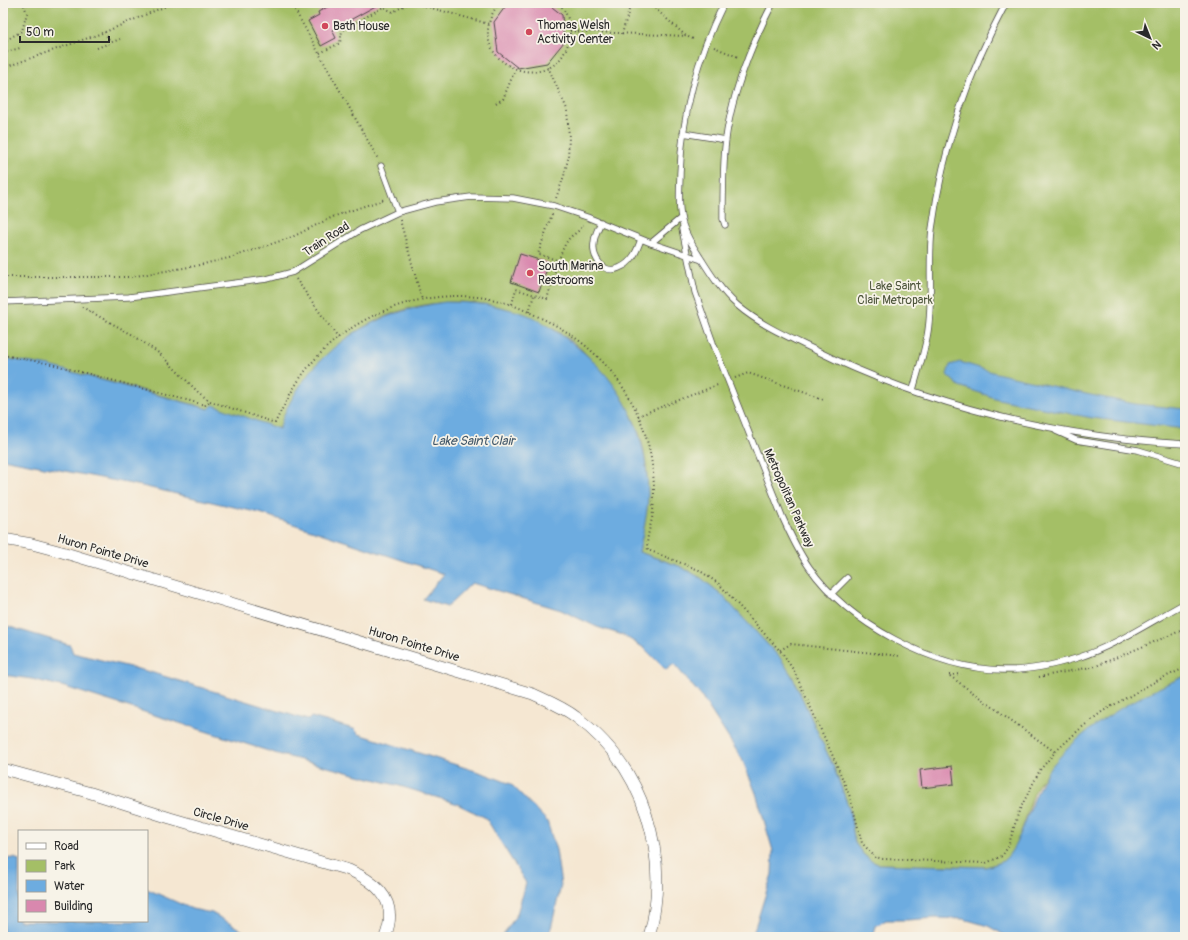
<svg xmlns="http://www.w3.org/2000/svg" width="1188" height="940" font-family="Pangolin,sans-serif">
	<rect width="100%" height="100%" fill="#f7f3e8"/>
	<filter id="ink" filterUnits="userSpaceOnUse"><feTurbulence type="fractalNoise" baseFrequency=".025" numOctaves="2"/><feDisplacementMap in="SourceGraphic" scale="8" xChannelSelector="R" yChannelSelector="G"/><feConvolveMatrix kernelMatrix="1 2 1 2 8 2 1 2 1" color-interpolation-filters="sRGB"/></filter>
	<filter id="wash" filterUnits="userSpaceOnUse"><feTurbulence type="fractalNoise" baseFrequency=".012" numOctaves="4" result="noise"/><feDisplacementMap in="SourceGraphic" scale="16" xChannelSelector="R" yChannelSelector="G"/><feGaussianBlur stdDeviation="0.9" result="paint"/><feColorMatrix in="noise" values="0 0 0 0 0 0 0 0 0 0 0 0 0 0 0 0 0 1.4 0 .05"/><feComposite in="paint" operator="in"/></filter>
	<g filter="url(#wash)">
		<rect width="100%" height="100%" fill="#f5e7d2"/>
		<path fill="#a4bf66" stroke="#687548" d="M3,3H1185V676C1129,701 1080,729 1042,779C1027,799 1023,847 1003,861C998,864 991,865 986,867L878,864L871,861L863,854L855,843L849,808L834,768L792,676L781,659L721,594L701,578L679,566L639,552C647,513 651,481 642,442C636,416 619,398 603,378C596,368 588,355 579,347C475,261 325,304 279,429C188,403 96,375 3,358Z"/>
		<path fill="#6dace0" stroke="#4c6c86" d="M445,302C473,302 499,305 525,314C539,319 553,329 564,337C618,375 647,426 648,493C648,513 643,532 639,552L679,566L701,578L721,594L781,659L792,676L834,768L849,808L855,843L863,854L871,861L878,864L986,867C991,865 998,864 1003,861C1021,848 1033,789 1051,767C1086,724 1135,698 1185,676V937H1008L988,926L964,919L936,918L907,920H886L876,926L873,937H752L772,874L773,851L756,793L742,759L702,697L674,664L666,670L644,648L623,635L597,627L561,610L472,583L447,607L423,599L444,574L260,513L142,486L3,459V358L50,366L209,409L213,405L279,429C282,421 284,413 288,406C322,342 375,312 445,302Z
			M960,362L996,373L1086,394L1135,404L1185,409V429L1092,418L998,399L959,386L947,375L950,365Z
			M3,625L70,645L73,653L150,672L308,720L311,717L354,729L359,734L485,774L511,784L547,821L556,850L561,885L549,937H502L517,914L526,883L486,818L455,803L400,786L278,754L65,687L32,679L3,675Z
			M14,858L19,860V921H147V889L192,909L212,913L243,931L249,937H3V859Z"/>
		<g id="blocks">
			<path fill="#d988ae" d="M335,3H381L332,30L336,38L321,46L308,21L319,15L318,12Z
				M508,3H547L562,15L564,42L547,63L518,68L498,52L494,22Z
				M520,254L549,263L539,292L511,282Z
				M952,766L954,784L922,788L920,770Z"/>
		</g>
	</g>
	<g filter="url(#ink)">
		<use href="#blocks" fill-opacity="0" stroke="#494744" stroke-width="1"/>
		<g fill="none" stroke-linecap="round" stroke-linejoin="round">
			<g stroke="#494744" stroke-width="7">
				<path id="lane" d="M724,3C697,57 682,113 680,173C680,187 678,203 681,217C683,231 692,245 700,257C710,273 722,292 737,305C759,324 786,336 813,349C928,406 1057,437 1185,444
					M683,133L726,140
					M381,166L398,212
					M601,222C598,229 594,236 594,243C592,257 603,275 619,268C632,263 637,251 641,239
					M725,225L723,219C723,195 723,171 725,148C729,101 751,44 773,3
					M682,229L695,292L713,343L782,516C790,534 798,551 809,567C849,624 933,669 1003,670C1027,671 1054,665 1077,658C1115,646 1150,622 1185,603
					M651,243L681,218
					M3,302L129,297L267,279L293,272L360,230L398,212L435,202L471,197L513,198L554,206L587,217L651,243L702,260
					M913,390C918,371 925,351 928,331C933,298 928,263 932,229C943,146 967,76 1006,3
					M1056,431L1076,440L1138,450L1185,464
					M831,594L847,578"/>
			</g>
			<g stroke="#494744" stroke-width="12">
				<path id="street" d="M3,539L32,544L62,552L533,694C548,701 563,707 576,717C645,767 671,856 649,937
					M3,769L91,793L170,818L349,870C379,883 399,903 385,937"/>
			</g>
			<path stroke="#494744" stroke-width="2" stroke-dasharray="1 3" stroke-linecap="butt" d="M291,3L378,159
				M414,3L489,24
				M499,3C455,62 555,103 569,40C572,26 568,14 559,3
				M649,3L686,36L693,39
				M570,31L686,36
				M105,32L110,43
				M622,34L631,3
				M3,42L22,31L27,13L23,3
				M714,47L738,57
				M97,48L120,39
				M3,53L20,48
				M320,53L340,43L342,31L383,7L393,12L409,3
				M548,67L567,109L569,137L568,159L564,176L556,198
				M3,68L105,32L173,3
				M496,103L503,99L515,70
				M552,214L538,254L560,261
				M400,220L422,300
				M3,277H130L195,266L233,257L292,237L335,216L385,199
				M296,279L338,338
				M512,304L516,289L547,299C552,284 559,252 568,240C572,234 580,232 583,225
				M82,307L133,335L160,354L199,393L210,401L275,423C287,399 300,374 319,355C361,311 425,289 485,298C505,301 523,309 541,318C586,338 623,376 641,422C652,451 656,481 653,511C652,525 645,537 648,550L699,570L719,584L783,654L794,671L836,763L850,797L862,843L875,857L883,859L986,863L1002,856L1008,847L1019,811L1040,770L1055,752L1081,728L1103,711L1158,680L1185,668
				M529,312L534,295
				M3,355L51,364L205,405L210,401
				M735,378L748,373L823,399
				M638,416L720,384
				M1182,564L1185,565
				M780,650L791,644L900,656
				M949,675L961,674
				M950,676L1055,752
				M1039,677L1096,666L1185,629"/>
			<use href="#lane" stroke="#fff" stroke-width="5.5"/>
			<use href="#street" stroke="#fff" stroke-width="11"/>
		</g>
	</g>
	<g fill="#d1495b" stroke="#f7f3e8" stroke-width="1.5">
		<circle cx="325" cy="26" r="4"/>
		<circle cx="529" cy="32" r="4"/>
		<circle cx="530" cy="273" r="4"/>
	</g>
	<g text-anchor="middle" stroke-width="3.5" stroke-linejoin="round" paint-order="stroke">
		<g font-size="12" fill="#2b2b2b" stroke="#f7f3e8" text-anchor="start">
			<text x="537" y="29">Thomas Welsh<tspan x="537" dy="14">Activity Center</tspan></text>
			<text x="333" y="30">Bath House</text>
			<text x="538" y="270">South Marina<tspan x="538" dy="14">Restrooms</tspan></text>
		</g>
		<g font-size="12" fill="#2b2b2b" stroke="#f7f3e8">
			<text transform="translate(326 239) rotate(-33)" y="4">Train Road</text>
			<text transform="translate(789 498) rotate(66)" y="4">Metropolitan Parkway</text>
			<text transform="translate(103 551) rotate(16)" y="4">Huron Pointe Drive</text>
			<text transform="translate(414 644) rotate(17)" y="4">Huron Pointe Drive</text>
			<text transform="translate(221 819) rotate(16)" y="4">Circle Drive</text>
		</g>
		<g font-size="12" fill="#4f573d" stroke="#f7f3e8">
			<text x="895" y="290">Lake Saint<tspan x="895" dy="14">Clair Metropark</tspan></text>
		</g>
		<g font-size="13" font-style="italic" fill="#42586a" stroke="#f7f3e8">
			<text x="473" y="445">Lake Saint Clair</text>
		</g>
	</g>
	<rect width="1188" height="940" fill="none" stroke="#f7f3e8" stroke-width="16"/>
	<rect x="18" y="830" width="130" height="92" fill="#f7f3e8" stroke="#a5a39c"/>
	<rect x="26" y="843" width="20" height="6" fill="#ffffff" stroke="#a5a39c"/>
	<text x="54" y="850" font-size="12" fill="#2b2b2b">Road</text>
	<rect x="26" y="860" width="20" height="12" fill="#a4bf66" stroke="#a5a39c"/>
	<text x="54" y="870" font-size="12" fill="#2b2b2b">Park</text>
	<rect x="26" y="880" width="20" height="12" fill="#6dace0" stroke="#a5a39c"/>
	<text x="54" y="890" font-size="12" fill="#2b2b2b">Water</text>
	<rect x="26" y="900" width="20" height="12" fill="#d988ae" stroke="#a5a39c"/>
	<text x="54" y="910" font-size="12" fill="#2b2b2b">Building</text>
	<g transform="translate(1150 38) rotate(137)" stroke="#f7f3e8" stroke-width="3" paint-order="stroke">
	<path d="M0-3L7 15L0 10L-7 15Z" fill="#2b2b2b"/>
	<text y="-6" font-size="11" font-weight="bold" text-anchor="middle" fill="#2b2b2b">N</text>
	</g>
	<path d="M20 36v6h89v-6" fill="none" stroke="#2b2b2b" stroke-width="2"/>
	<text x="26" y="36" font-size="12" fill="#2b2b2b" stroke="#f7f3e8" stroke-width="3" paint-order="stroke">50 m</text>
</svg>
